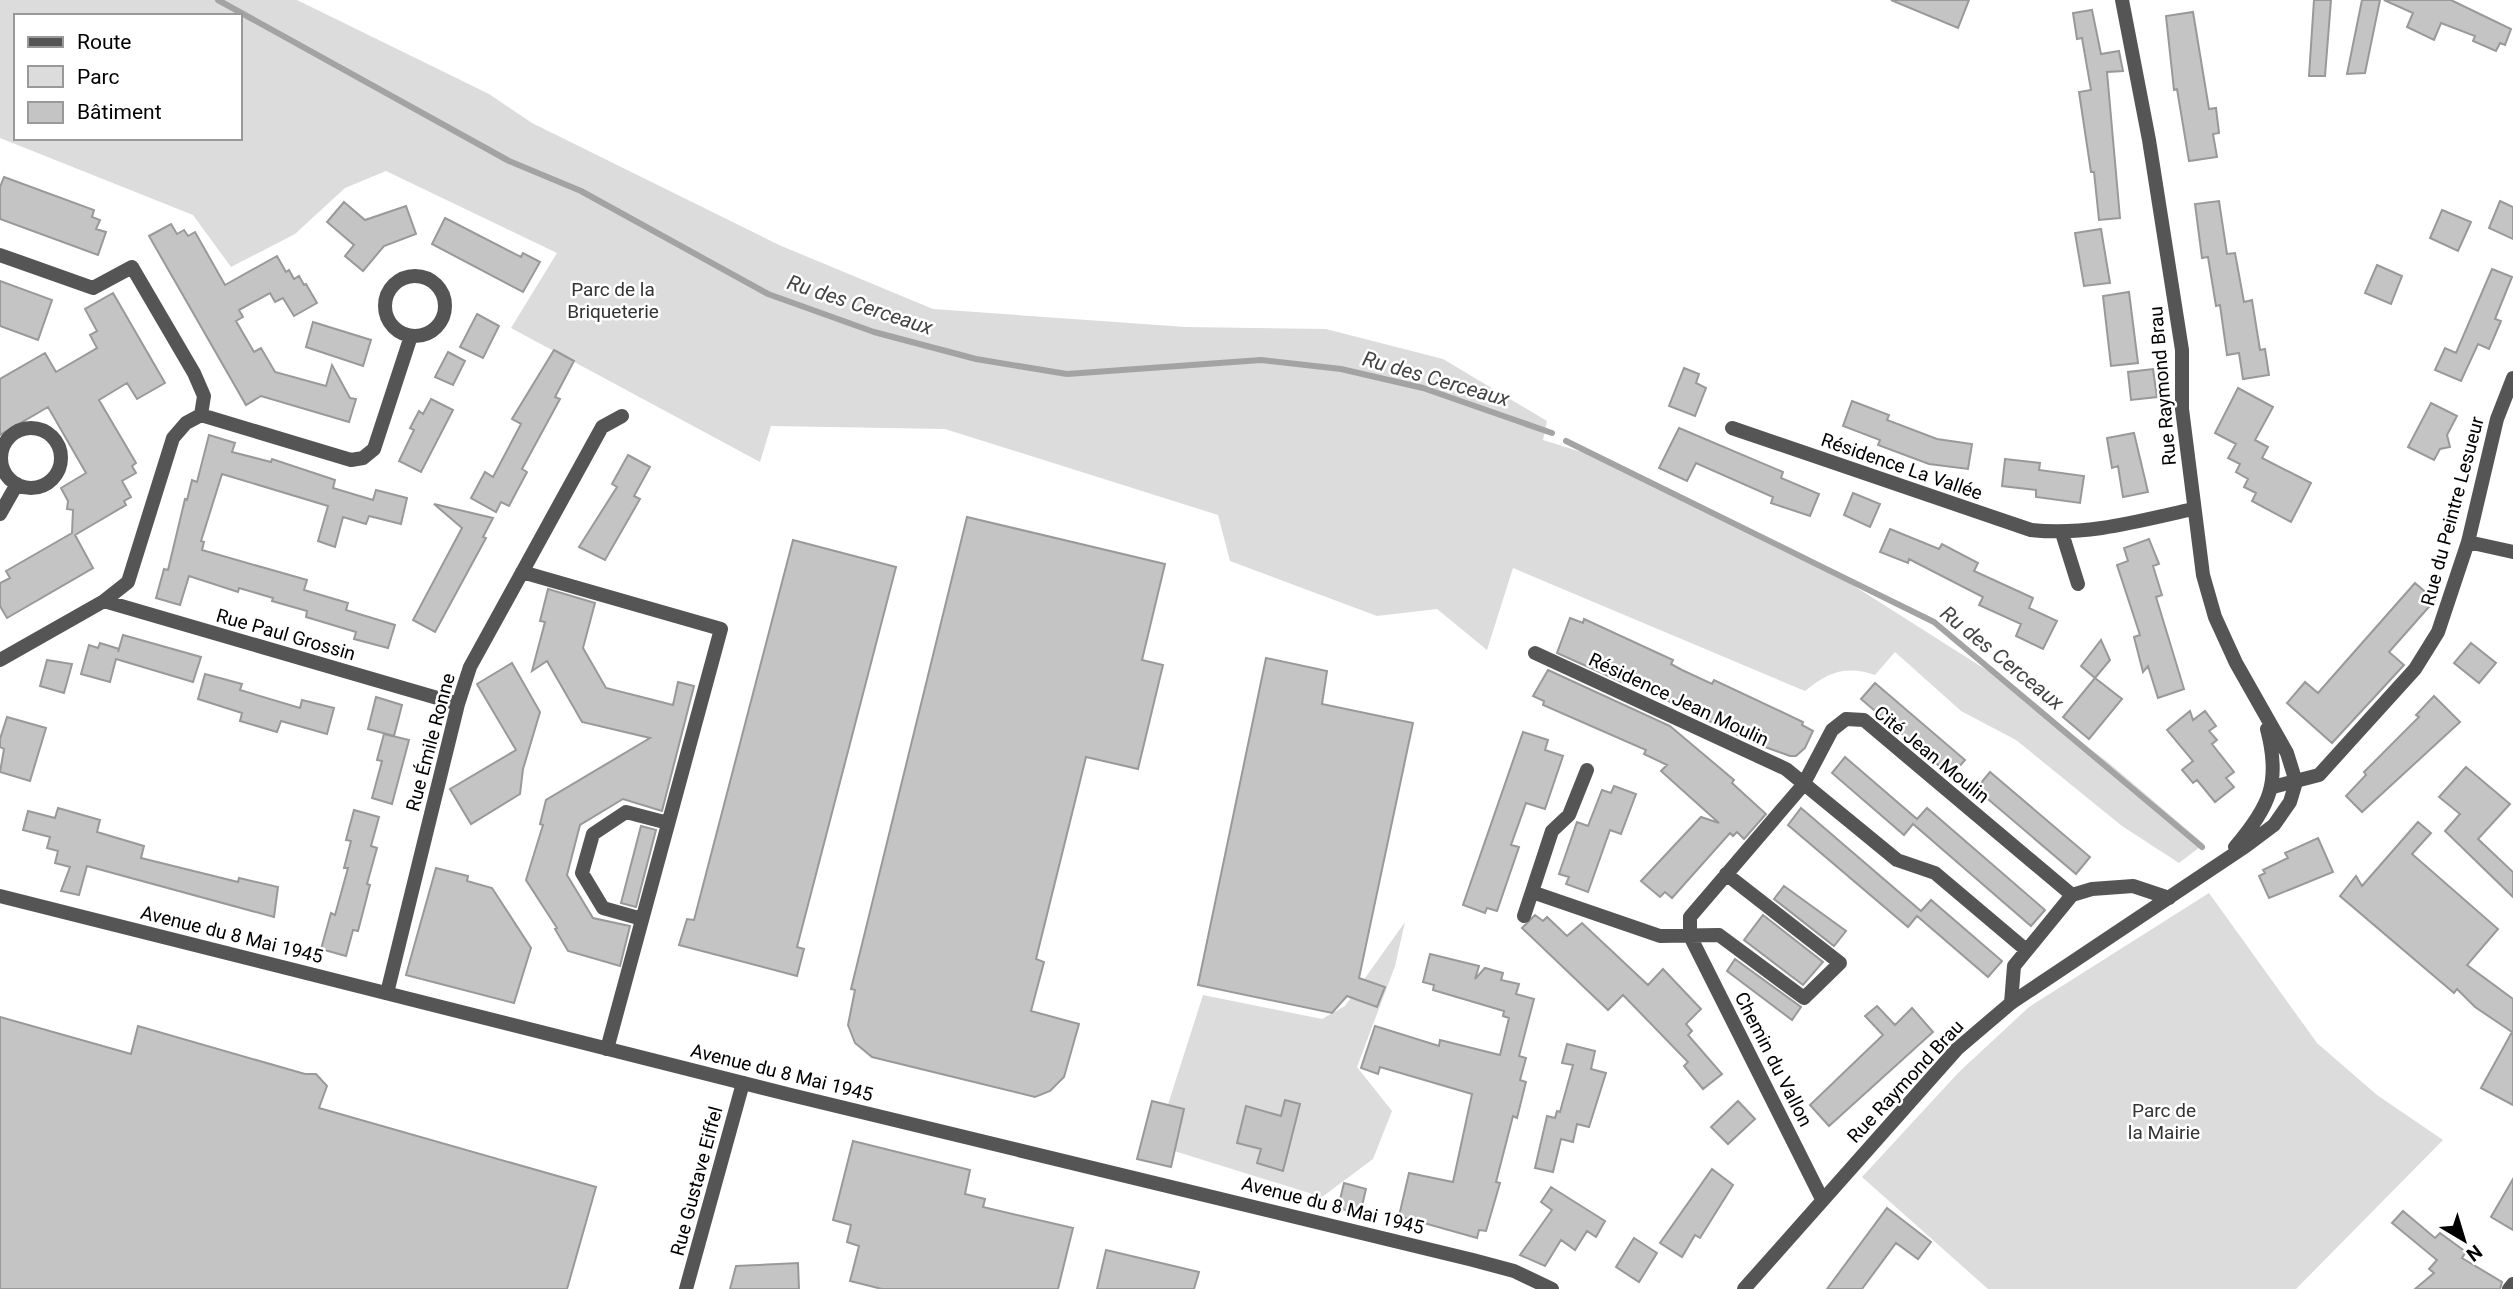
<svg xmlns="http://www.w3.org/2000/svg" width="2513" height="1289" font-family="Roboto,sans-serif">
	<rect width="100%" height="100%" fill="#fff"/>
	<path fill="#dcdcdc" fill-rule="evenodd" d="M0,0H297L489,94L532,123L779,245L933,309L1186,327L1326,329L1443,359L1547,421L1543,440L1617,463L1807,556L1988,671L2109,763L2204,844L2179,863L2122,826L2016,740L1961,711L1895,652L1875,675C1846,665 1828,672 1805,691L1513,568L1487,650L1437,609L1377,616L1230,561L1218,515L945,429L771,426L760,462L511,328L557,253L386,171L345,188L295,234L231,267L193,215L0,138ZM16,16H240V138H16Z
		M2209,893L2317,1043L2377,1095L2443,1140L2296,1289H1988L1862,1177L1959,1072L2029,1007Z
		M1405,922L1395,966L1357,1067L1392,1111L1373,1159L1322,1197L1155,1145L1203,995L1322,1019L1345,1006Z"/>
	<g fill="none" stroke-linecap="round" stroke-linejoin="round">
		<path stroke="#a3a3a3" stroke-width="6" d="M218,0L509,161L581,191L768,294L874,332L976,359L1067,374L1261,360L1341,369L1423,388L1552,433
			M1566,441L1934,622L2202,847"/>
	</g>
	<path fill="#c4c4c4" stroke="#999" stroke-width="2" d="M1891,0H1969L1958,28Z
		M2314,0H2331L2325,76H2309Z
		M2362,0H2380L2365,73L2347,74Z
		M2384,0H2451L2511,29L2505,45L2500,43L2496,51L2473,41L2475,36L2441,23L2434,40L2407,27L2413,13Z
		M2092,10L2101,54L2119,51L2123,71L2107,72L2120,218L2099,220L2094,172H2091L2079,92L2091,90L2082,38L2077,39L2073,13Z
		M2193,12L2209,109L2216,108L2219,133L2213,134L2217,157L2189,161L2177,89L2174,90L2166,16Z
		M4,177L94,210L92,217L100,220L96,229L106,232L98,255L0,219V187Z
		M2219,201L2227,254L2235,253L2244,302L2252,300L2260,350L2265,349L2269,375L2243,379L2239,353L2227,355L2220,305L2216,306L2208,257L2202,258L2195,204Z
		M2500,201L2513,207V239L2489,228Z
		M344,202L365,220L406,206L416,234L384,246L363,271L345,256L354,245L327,222Z
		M2442,210L2471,222L2458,251L2430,238Z
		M445,218L521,257L523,253L540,262L523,292L432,244Z
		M171,224L177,234L184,230L188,236L195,232L225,285L277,256L286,272L289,270L294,279L299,276L304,285L306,284L317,303L294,316L283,298L275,302L270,293L239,310L243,317L236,321L254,352L261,348L275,372L326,386L332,365L350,398L356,399L349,422L261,396L246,405L149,236Z
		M2101,229L2110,283L2084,286L2075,233Z
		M2377,265L2402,276L2391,304L2365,293Z
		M2492,269L2512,277L2495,319L2501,321L2489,349L2478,344L2461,381L2435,370L2445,348L2456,353Z
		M0,281L52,300L38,340L0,326Z
		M2129,292L2138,363L2111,366L2103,296Z
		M113,293L165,383L137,399L127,383L99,400L136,463L132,466L136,473L122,481L131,497L124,501L126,505L75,535L93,568L7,618L0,606V583L10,578L6,571L72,533L73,510L67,509L68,501L61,488L86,473L48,407L0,435V379L45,353L56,372L97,348L90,335L97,331L85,309Z
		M477,314L499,326L483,358L460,347Z
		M313,322L371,340L363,366L306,347Z
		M554,350L574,361L555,397L560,399L522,469L527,472L509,506L501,502L496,512L471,498L485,472L493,477L521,424L512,419Z
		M448,352L465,361L453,385L435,377Z
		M1684,368L1699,374L1696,383L1706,388L1695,416L1669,406Z
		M2153,369L2157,397L2131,400L2128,372Z
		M2238,388L2273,407L2255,440L2268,447L2262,458L2311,483L2291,522L2252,501L2256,493L2244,487L2248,479L2236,472L2240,464L2228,458L2236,444L2215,433Z
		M431,399L453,410L421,472L399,461L414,430L410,428L419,411L423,414Z
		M1852,401L1889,415L1887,420L1937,439L1972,444L1968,469L1929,464L1878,445L1880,440L1843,426Z
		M2431,403L2457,416L2447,435L2450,447L2440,449L2434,460L2408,447Z
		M1679,428L1783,472L1781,478L1819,494L1810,516L1771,503L1773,497L1696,463L1687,481L1659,468Z
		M2134,433L2148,492L2123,497L2118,466L2112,468L2107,438Z
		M209,435L235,443L232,452L271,462L272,459L335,480L333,488L373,500L376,490L407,498L401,524L369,516L366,524L343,517L335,547L318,541L328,506L222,474L201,541L204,542L202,550L307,580L304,590L348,603L346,610L395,625L388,648L354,639L356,632L306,617L307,611L272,601L273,598L239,588L238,592L189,576L180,605L156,598L164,569L168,570L185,499L187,500L192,480L197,482Z
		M628,455L650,467L634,496L640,499L605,560L579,547L617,487L612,484Z
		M2005,459L2040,463L2039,470L2084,476L2080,503L2036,497V490L2002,486Z
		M1853,493L1880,504L1870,527L1844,515Z
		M434,504L493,518L483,537L486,538L435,632L413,620L462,528Z
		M967,517L1165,564L1142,660L1163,665L1138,769L1086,757L1036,959L1044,962L1031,1011L1079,1024L1064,1077L1050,1091L1035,1097L872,1057L855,1043L848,1025L855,990L851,989Z
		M1890,529L1939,549L1942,544L1978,563L1974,571L2033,598L2029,608L2057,621L2043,649L2016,636L2021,624L1979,605L1983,597L1909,559L1908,563L1880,552Z
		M2149,539L2159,564L2153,566L2162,595L2156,597L2184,689L2158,698L2148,666L2143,672L2134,637L2140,635L2117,565L2128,561L2124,548Z
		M793,540L896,567L797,947L804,949L797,976L679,945L687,919L694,920Z
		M2415,583L2435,600L2389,652L2404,665L2332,743L2287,703L2305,682L2318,693Z
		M548,589L595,603L583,648L606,688L673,705L678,682L694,686L662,811L623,799L580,825L567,875L593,918L630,926L620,966L568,951L555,929L557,928L526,880L543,825L540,824L546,800L650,738L582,722L547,661L532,671L545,622L540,621Z
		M1570,618L1583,623L1584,619L1673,660L1671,664L1682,670L1712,684L1714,680L1803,722L1802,725L1813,731L1805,748L1796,756H1790L1754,743L1615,675L1624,683L1557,653Z
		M123,635L201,657L193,682L116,659L110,682L81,674L89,645L98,648L100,643L119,649L118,652Z
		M2101,640L2110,660L2095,678L2081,666Z
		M2471,643L2496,663L2479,683L2454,663Z
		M1266,658L1327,671L1322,704L1413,723L1359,978L1385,987L1377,1007L1347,996L1332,1013L1198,985Z
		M47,660L72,664L64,693L40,686Z
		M512,663L540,712L523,769L520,794L471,824L450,789L516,750L477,684Z
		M1548,670L1670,726L1734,780L1732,783L1766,814L1744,839L1737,832L1733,836L1730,833L1672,898L1665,892L1660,897L1641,881L1701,817L1719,823L1661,771L1667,765L1644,754L1646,750L1543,705L1544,701L1533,696Z
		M205,674L242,684L240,690L300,708L302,700L334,708L327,734L281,721L277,732L240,721L242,713L198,699Z
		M2095,678L2122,699L2089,739L2063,717Z
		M1875,683L1965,760L1951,776L1861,699Z
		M2434,696L2460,722L2362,812L2346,796L2366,775L2364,772L2419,717L2416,715Z
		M376,697L402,705L394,736L368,729Z
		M2190,711L2193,720L2205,711L2216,726L2209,731L2217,740L2212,744L2234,772L2226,778L2234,787L2215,802L2197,780L2193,783L2182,770L2193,761L2167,730Z
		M7,717L46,728L30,781L0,772L4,749L0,747V739Z
		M1523,732L1548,740L1545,750L1563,756L1545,809L1526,803L1511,845L1519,847L1497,911L1487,908L1485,913L1463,905Z
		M384,734L409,740L392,804L372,798L382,761L377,760Z
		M1845,757L1917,819L1927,808L2045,910L2031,926L1913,824L1904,835L1832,773Z
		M2466,767L2510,804L2478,839L2513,872V897L2445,831L2460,814L2439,797Z
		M1990,772L2090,857L2076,874L1976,789Z
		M1614,786L1636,794L1621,834L1610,830L1588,892L1566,884L1569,877L1559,874L1577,822L1588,826L1602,790L1611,793Z
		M58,808L100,820L97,832L144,846L141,858L238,882L239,878L278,887L274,917L87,866L79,895L61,891L70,867L55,863L58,851L47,848L50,837L23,830L28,811L55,818Z
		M1801,808L1921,911L1931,900L2002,961L1988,977L1917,916L1908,927L1788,825Z
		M354,810L379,817L371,846L377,848L367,884L370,885L358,931L353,930L346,956L321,949L331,913L335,915L348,868H344L351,841L346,840Z
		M2418,822L2431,833L2412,854L2498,929L2467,965L2513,999V1105L2481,1088L2512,1032L2475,1007L2457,989L2454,993L2340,896L2356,876L2362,886Z
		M641,826L656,830L636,907L621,903Z
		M2318,838L2333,872L2269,898L2259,876L2265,873L2263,870L2288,858L2285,853Z
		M436,868L468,876L467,881L492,888L531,948L514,1003L406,975Z
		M1784,886L1846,931L1834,946L1774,899Z
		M1535,915L1543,921L1547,917L1567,936L1582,923L1648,985L1663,969L1701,1009L1686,1024L1692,1031L1688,1035L1722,1074L1703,1089L1684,1066L1688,1062L1623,995L1608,1010L1522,928Z
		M1763,915L1823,962L1803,985L1744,940Z
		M1430,954L1479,966L1475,979L1485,968L1503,973L1501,980L1519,984L1516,994L1534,999L1519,1056L1526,1058L1520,1080L1526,1082L1517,1118L1513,1116L1496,1182L1500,1183L1486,1231L1479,1230L1477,1238L1399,1216L1409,1173L1453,1182L1472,1094L1380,1067L1378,1074L1361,1068L1375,1026L1439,1046L1440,1040L1500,1055L1509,1018L1503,1016L1504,1011L1433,990L1434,985L1423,982Z
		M1735,959L1801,1007L1792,1020L1727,971Z
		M1877,1006L1895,1025L1912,1008L1933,1032L1829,1126L1810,1105L1883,1035L1865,1016Z
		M0,1017L131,1054L138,1026L305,1074H316L327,1086L319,1108L596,1187L567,1289H0Z
		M1567,1044L1595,1051L1591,1069L1606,1073L1589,1127L1577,1124L1573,1142L1561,1139L1553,1172L1535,1168L1547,1116L1555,1118L1557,1111L1560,1112L1573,1065L1562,1063Z
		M1285,1100L1300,1104L1283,1171L1257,1163L1261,1149L1237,1143L1246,1106L1281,1116Z
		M1152,1101L1184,1109L1171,1167L1137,1159Z
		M1738,1101L1755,1119L1728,1144L1711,1127Z
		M853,1141L970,1170L965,1194L985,1199L983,1207L1073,1228L1058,1289H882L850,1281L859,1246L847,1242L851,1225L833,1220Z
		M1712,1169L1733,1185L1700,1238L1695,1235L1682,1257L1660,1243Z
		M2513,1179V1230L2491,1217Z
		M1344,1183L1366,1189L1360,1214L1338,1208Z
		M1551,1187L1605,1221L1596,1237L1587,1231L1575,1250L1561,1240L1545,1266L1520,1255L1552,1210L1541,1202Z
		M1887,1208L1931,1242L1918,1259L1896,1243L1862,1289H1827Z
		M2403,1211L2435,1238L2440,1233L2466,1252L2462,1258L2502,1282L2500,1289H2415L2434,1273L2429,1269L2437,1260L2392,1223Z
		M1634,1238L1657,1253L1639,1282L1616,1267Z
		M1106,1250L1199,1272L1194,1289H1097Z
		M798,1263L799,1289H730L736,1266Z"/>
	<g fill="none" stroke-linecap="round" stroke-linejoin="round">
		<path stroke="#555" stroke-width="14" d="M0,255L93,288L132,267L194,373L204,396L201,415
			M385 306a30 30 0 1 1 60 0a30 30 0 1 1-60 0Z
			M201,415L351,460L363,458L374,449L411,336
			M1732,428L2031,530C2087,536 2139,521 2193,509
			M1 458a30 30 0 1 1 60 0a30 30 0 1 1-60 0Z
			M0,514L17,484
			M2062,533L2078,584
			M2468,542L2513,552
			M522,572L721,629L607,1049
			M104,601L458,704
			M1535,653L1786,769L1897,860L1935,873L2025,949
			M0,660L104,601L128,582L173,438L186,423L201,415
			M2273,787L2319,775L2415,669L2438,632L2468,542L2497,419L2513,378
			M1532,892L1660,936L1719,935L1804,998L1840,963L1726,874
			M1524,916L1552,831L1569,815L1587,770
			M642,919L603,908L582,873L593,834L626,812L668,823
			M387,993L458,704L470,667L602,427L622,416
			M2011,1003L2014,966L2072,895L2092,889L2133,886L2169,898
			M1822,1199L1690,936V917L1803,785L1832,730L1846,719L1864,720L2072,895
			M686,1289L743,1083"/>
		<path stroke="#555" stroke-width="14" d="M2235,847C2270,806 2281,782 2267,729
			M0,896L791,1095L1473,1260L1514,1271L1552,1289
			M1744,1289L1957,1049L2011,1003L2246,846L2274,825L2290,802L2296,782L2287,753L2236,663L2215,617L2203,575L2182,409V350L2149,140L2122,0
			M2509,1289L2513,1284"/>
	</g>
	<g text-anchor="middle" stroke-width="5" stroke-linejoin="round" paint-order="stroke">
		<g font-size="19" fill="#333" stroke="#fff">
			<text x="613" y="296">Parc de la<tspan x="613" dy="22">Briqueterie</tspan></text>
			<text x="2164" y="1117">Parc de<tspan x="2164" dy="22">la Mairie</tspan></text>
		</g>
		<g font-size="19" fill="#000" stroke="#fff">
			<text transform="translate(2162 386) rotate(-95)" y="7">Rue Raymond Brau</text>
			<text transform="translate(1902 466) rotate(19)" y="7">Résidence La Vallée</text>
			<text transform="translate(2452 511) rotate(-75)" y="7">Rue du Peintre Lesueur</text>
			<text transform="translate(286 634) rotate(16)" y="7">Rue Paul Grossin</text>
			<text transform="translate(1679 699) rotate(25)" y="7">Résidence Jean Moulin</text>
			<text transform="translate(430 742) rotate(-75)" y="7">Rue Émile Ronne</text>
			<text transform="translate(1932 754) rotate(39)" y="7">Cité Jean Moulin</text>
			<text transform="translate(232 934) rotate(14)" y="7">Avenue du 8 Mai 1945</text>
			<text transform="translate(1774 1059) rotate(63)" y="7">Chemin du Vallon</text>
			<text transform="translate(782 1072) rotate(14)" y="7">Avenue du 8 Mai 1945</text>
			<text transform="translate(1905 1081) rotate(-47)" y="7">Rue Raymond Brau</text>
			<text transform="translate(696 1181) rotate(-75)" y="7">Rue Gustave Eiffel</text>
			<text transform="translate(1333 1205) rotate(14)" y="7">Avenue du 8 Mai 1945</text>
		</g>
		<g font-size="21" font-style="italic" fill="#444" stroke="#fff">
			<text transform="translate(860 305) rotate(18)" y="7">Ru des Cerceaux</text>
			<text transform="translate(1436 379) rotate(16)" y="7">Ru des Cerceaux</text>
			<text transform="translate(2002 658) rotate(39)" y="7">Ru des Cerceaux</text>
		</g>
	</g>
	<rect x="14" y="14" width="228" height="126" fill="#ffffff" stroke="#999999" stroke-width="2"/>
	<rect x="28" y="37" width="35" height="10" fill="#555555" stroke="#999999" stroke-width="2"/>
	<text x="77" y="49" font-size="21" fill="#000000">Route</text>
	<rect x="28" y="66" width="35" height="21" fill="#dcdcdc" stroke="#999999" stroke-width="2"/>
	<text x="77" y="84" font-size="21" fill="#000000">Parc</text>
	<rect x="28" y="102" width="35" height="21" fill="#c4c4c4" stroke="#999999" stroke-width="2"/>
	<text x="77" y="119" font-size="21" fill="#000000">Bâtiment</text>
	<g transform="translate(2464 1240) rotate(142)" stroke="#ffffff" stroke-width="5" paint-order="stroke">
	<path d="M0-5L12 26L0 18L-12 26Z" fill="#000000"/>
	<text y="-10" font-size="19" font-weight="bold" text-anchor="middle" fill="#000000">N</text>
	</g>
</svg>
